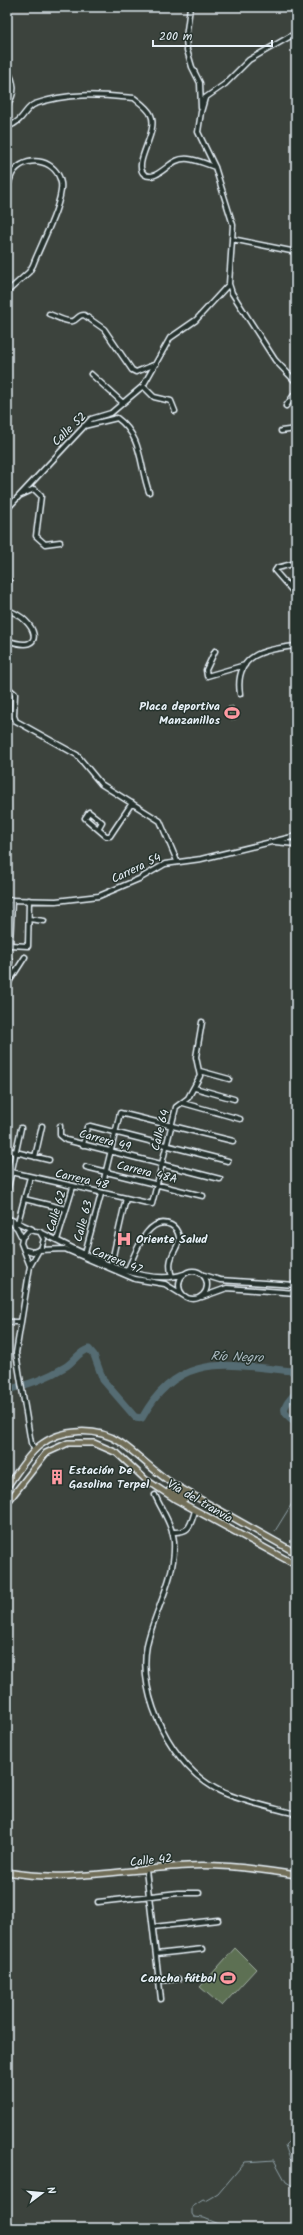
<svg xmlns="http://www.w3.org/2000/svg" width="303" height="2235" font-family="Kalam,sans-serif">
	<rect width="100%" height="100%" fill="#3c433d"/>
	<filter id="ink" filterUnits="userSpaceOnUse"><feTurbulence type="fractalNoise" baseFrequency=".025" numOctaves="2"/><feDisplacementMap in="SourceGraphic" scale="8" xChannelSelector="R" yChannelSelector="G"/><feConvolveMatrix kernelMatrix="1 2 1 2 8 2 1 2 1" color-interpolation-filters="sRGB"/></filter>
	<g filter="url(#ink)">
		<path fill="#5d6f52" stroke="#a2b0a5" d="M233,706L236,719L231,720L228,707Z
			M235,1948L256,1969L222,2006L200,1987Z"/>
		<g fill="none" stroke-linecap="round" stroke-linejoin="round">
			<path stroke="#90a1a8" stroke-width="1" d="M275,1531L296,1497
				M296,2134L285,2145L290,2159L296,2166
				M229,2228L204,2218L194,2217L192,2214V2207L203,2200L206,2201L218,2194L245,2162L274,2160L286,2182L296,2188"/>
			<path stroke="#556c73" stroke-width="7" d="M7,1390C28,1385 47,1378 65,1367C74,1362 79,1351 89,1349L94,1355L103,1380L135,1417L142,1418C179,1350 228,1365 294,1371L296,1374
				M296,1392C285,1406 277,1411 296,1422"/>
			<g stroke="#e8f1f8" stroke-width="7">
				<path id="minor" d="M190,7L186,38L187,50L192,67L200,83L201,108
					M296,33L249,60L225,84L205,98L201,112L198,132L215,167L233,225L229,284L232,293L275,360L296,382
					M7,69C15,83 16,93 7,106
					M7,127C25,121 24,108 35,104C68,92 99,95 134,98C139,102 148,108 151,115C159,132 132,164 144,174C154,182 167,165 176,161C188,155 203,163 215,167
					M7,190C9,183 10,175 15,170C30,154 57,161 61,183C64,201 40,246 33,265L29,272L7,292
					M232,239L291,251
					M49,314C55,316 67,323 73,321C78,319 78,315 84,315L104,329L132,370L136,372L156,364
					M91,374L123,403
					M143,386L154,397L171,401L175,411
					M286,406L296,392
					M84,426L117,418C143,437 139,465 149,492
					M281,431L296,429
					M21,495L34,489L41,496L36,536L45,544L60,542
					M7,509L91,419L111,413L143,386L170,338L196,320L229,284
					M296,563L277,568L275,571L296,595
					M7,581H9
					M7,610C37,619 48,656 7,640
					M215,651L206,670L207,676L245,665
					M7,687L15,694L14,716L16,721L77,755L101,784L160,821L177,861
					M240,694C234,654 265,649 296,646
					M98,829L102,822L89,812L85,818L106,836H110L132,803
					M275,842L296,844
					M7,900L56,901L99,896L139,879L165,864L201,859L296,836
					M29,919L44,921
					M10,945L28,946L29,900
					M10,945L12,900
					M7,952L10,962L7,975
					M7,985L25,957
					M200,1071L229,1079
					M195,1088L234,1099
					M183,1103L240,1119
					M60,1126V1135L66,1140L220,1179
					M83,1145L87,1127L90,1126L228,1161
					M7,1150L49,1160
					M35,1157L42,1126
					M86,1167L203,1196
					M7,1171L152,1204L176,1107L188,1098L200,1076L196,1057L202,1022
					M102,1187L120,1113L233,1141
					M7,1193L21,1128
					M24,1199L66,1209
					M7,1218L32,1229
					M9,1220L17,1228L22,1238
					M18,1222L30,1177
					M40,1232C79,1250 141,1289 184,1274
					M57,1240L73,1187
					M26,1250L33,1252L41,1249L44,1239L40,1232L29,1230L22,1238L21,1243L30,1266
					M85,1253L101,1194
					M111,1265L126,1198
					M179 1285a14 14 0 1 1 28 0a14 14 0 1 1-28 0Z
					M127,1271C135,1255 147,1214 171,1225C175,1227 178,1232 179,1237C180,1250 165,1254 172,1277
					M204,1275L220,1280L296,1285
					M202,1297L227,1288L296,1293
					M7,1322H21
					M35,1450L31,1443L16,1353L30,1266L39,1250L65,1249L135,1279L165,1284L186,1297
					M155,1495C161,1509 173,1526 174,1542C176,1579 154,1611 147,1645C137,1697 173,1768 220,1791C240,1801 274,1808 296,1814
					M172,1532C190,1533 190,1526 195,1511
					M146,1870L161,1999
					M98,1902L178,1893H199
					M153,1927L218,1920
					M156,1954L203,1949
					M159,1981L178,1979"/>
			</g>
			<g stroke="#e8f1f8" stroke-width="8">
				<path id="major" d="M7,1487C17,1473 26,1457 39,1446C61,1428 97,1427 120,1442C139,1455 154,1472 173,1484L296,1553
					M169,1491L185,1499L186,1496L181,1492
					M7,1503L46,1453L68,1443H94L117,1453L145,1479L175,1499L296,1565
					M7,1872C67,1883 126,1869 187,1866C223,1864 260,1869 296,1875"/>
			</g>
			<use href="#minor" stroke="#26332d" stroke-width="4"/>
			<use href="#major" stroke="#716e59" stroke-width="5"/>
		</g>
	</g>
	<defs>
		<g id="stadium-bare" transform="scale(1.2)"><path d="M0-5a6.5 5 0 1 0 0 10a6.5 5 0 1 0 0-10ZM-3.5-1.8h7v3.6h-7Z" fill="#ff9aa2" stroke="#26332d" stroke-width="2.5" paint-order="stroke"/></g>
		<g id="hospital-bare" transform="scale(1.2)"><path d="M-5-5h3v3.5h4V-5h3V5h-3V1.5h-4V5h-3Z" fill="#ff9aa2" stroke="#26332d" stroke-width="2.5" paint-order="stroke"/></g>
		<g id="building-bare" transform="scale(1.2)"><path d="M-4-6H4V6H1V3H-1V6H-4ZM-2.5-4.3h1.7v1.8h-1.7ZM.8-4.3h1.7v1.8H.8ZM-2.5-1h1.7V.8h-1.7ZM.8-1h1.7V.8H.8Z" fill="#ff9aa2" stroke="#26332d" stroke-width="2.5" paint-order="stroke"/></g>
	</defs>
	<g fill-rule="evenodd">
		<use href="#stadium-bare" x="232" y="713"/>
		<use href="#hospital-bare" x="124" y="1239"/>
		<use href="#building-bare" x="57" y="1477"/>
		<use href="#stadium-bare" x="228" y="1978"/>
	</g>
	<g text-anchor="middle" stroke-width="3" stroke-linejoin="round" paint-order="stroke">
		<g font-size="12" fill="#e8f1f8" stroke="#26332d">
			<text transform="translate(69 429) rotate(-44)" y="4">Calle 52</text>
			<text transform="translate(136 868) rotate(-26)" y="4">Carrera 54</text>
			<text transform="translate(160 1130) rotate(-76)" y="4">Calle 64</text>
			<text transform="translate(105 1140) rotate(15)" y="4">Carrera 49</text>
			<text transform="translate(147 1172) rotate(14)" y="4">Carrera 48A</text>
			<text transform="translate(82 1179) rotate(13)" y="4">Carrera 48</text>
			<text transform="translate(56 1211) rotate(-73)" y="4">Calle 62</text>
			<text transform="translate(83 1221) rotate(-75)" y="4">Calle 63</text>
			<text transform="translate(117 1260) rotate(22)" y="4">Carrera 47</text>
			<text transform="translate(200 1501) rotate(30)" y="4">Vía del tranvía</text>
			<text transform="translate(151 1860) rotate(-6)" y="4">Calle 42</text>
		</g>
		<g font-size="12" font-weight="bold" fill="#e8f1f8" stroke="#26332d" text-anchor="end">
			<text x="220" y="710">Placa deportiva<tspan x="220" dy="14">Manzanillos</tspan></text>
			<text x="136" y="1243" text-anchor="start">Oriente Salud</text>
			<text x="69" y="1474" text-anchor="start">Estación De<tspan x="69" dy="14">Gasolina Terpel</tspan></text>
			<text x="216" y="1982">Cancha fútbol</text>
		</g>
		<g font-size="13" font-style="italic" fill="#adbcc3" stroke="#26332d">
			<text transform="translate(237 1356) rotate(2)" y="5">Río Negro</text>
		</g>
	</g>
	<rect width="303" height="2235" fill="none" stroke="#26332d" stroke-width="24"/>
	<rect x="12" y="12" width="279" height="2211" fill="none" stroke="#e8f1f8" stroke-width="1.5" filter="url(#ink)"/>
	<g transform="translate(42 2193) rotate(74)" stroke="#26332d" stroke-width="3" paint-order="stroke">
	<path d="M0-3L7 15L0 10L-7 15Z" fill="#e8f1f8"/>
	<text y="-6" font-size="11" font-weight="bold" text-anchor="middle" fill="#e8f1f8">N</text>
	</g>
	<path d="M153 40v6h119v-6" fill="none" stroke="#e8f1f8" stroke-width="2"/>
	<text x="159" y="40" font-size="12" fill="#e8f1f8" stroke="#26332d" stroke-width="3" paint-order="stroke">200 m</text>
</svg>
